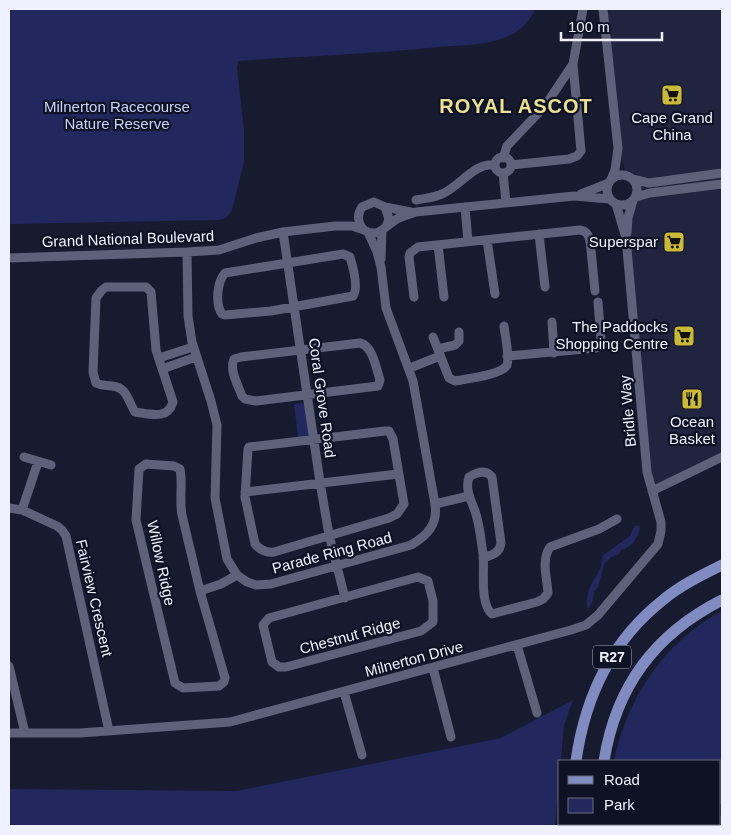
<svg xmlns="http://www.w3.org/2000/svg" width="731" height="835" font-family="Arial,sans-serif">
	<rect width="100%" height="100%" fill="#171b2f"/>
	<path fill="#20243e" d="M603,9H722V457L652,491L626,238L637,190L636,184L625,169L618,148Z"/>
	<path fill="#22285e" d="M9,9H535C530,22 519,32 506,37C485,46 460,45 438,47C371,54 305,56 238,61L237,68L244,131V162L232,210L226,218L218,220L9,224Z
		M305,403L309,436L298,437L294,404Z
		M635,525L640,526C640,535 632,548 622,549L619,554L611,557L604,564L598,587L594,591L593,600L588,610C582,583 605,574 602,556L630,536Z
		M722,611V826H605L606,824H720V761H614C627,698 664,642 722,611Z
		M573,700L564,725L555,826H9V789L237,791L501,738Z"/>
	<g fill="none" stroke-linecap="round" stroke-linejoin="round">
		<path stroke="#060034" stroke-width="12" d="M720,810H722
			M626,826L643,824"/>
		<path stroke="#5d627a" stroke-width="9" d="M603,9L618,148L615,170L611,180
			M495 165a8 8 0 1 1 16 0a8 8 0 1 1-16 0Z
			M503,158L507,146L545,106L573,64L583,9
			M511,165L569,159L577,156L581,151L573,64
			M503,173L506,202
			M607 190a15 15 0 1 1 30 0a15 15 0 1 1-30 0Z
			M632,179L649,183L722,173
			M581,194L609,183
			M636,197L650,193L722,184
			M416,200C425,198 435,198 444,193C461,185 475,162 495,165
			M385,207L411,212
			M465,207L468,241
			M386,227L389,219L385,207L374,202L362,207C355,217 359,233 374,233C382,233 387,225 394,221C400,216 408,215 416,212L574,196L610,199
			M283,232L320,482L329,535L345,598
			M627,233L628,218L633,200
			M539,234L545,287
			M487,240L495,294
			M438,245L444,297
			M187,252L188,316L192,342L211,401L217,425L215,498L227,559L237,575L247,582L256,585L271,584L411,545C428,535 438,524 435,504L413,381L386,308L381,267L377,252L368,232
			M343,254L350,257C353,267 359,288 353,296L271,311L225,315L222,314C215,304 217,282 225,273Z
			M9,258L187,252L219,250L256,238L283,232L335,226H352L364,230
			M381,259L382,230
			M106,287H146L151,292L156,350L173,402C168,420 150,414 135,412C128,401 127,387 112,386C105,385 102,386 96,383L93,372L96,298L102,290Z
			M414,297L409,257L410,253L418,247L580,230C586,231 588,234 590,240L595,291
			M552,322L554,353
			M433,337L449,378L455,381C465,379 502,375 507,365C510,357 505,336 504,326
			M360,343C373,346 376,368 380,380L378,386L256,401L245,399L242,396C238,385 229,370 234,359L241,357Z
			M438,349L455,345L459,341V332
			M507,356L596,348L601,340L598,302
			M159,358L193,347
			M410,368L440,356
			M162,369L196,357
			M385,431H389L393,439L404,504L397,514L389,518L274,552C266,553 260,550 255,544L245,497L248,449L249,447Z
			M24,457L51,465
			M146,464L174,466L180,469C183,484 179,500 182,515L200,591L225,678L224,682L219,686L183,688L175,683L136,520L139,469Z
			M652,491L722,457
			M245,492L398,474
			M435,504L469,496
			M9,508L22,510L57,526L62,530L66,536L109,731
			M22,510L38,462
			M483,558C492,555 500,553 501,543L492,477C486,469 477,472 469,477C464,492 474,504 477,518C480,529 481,541 483,553C485,569 479,603 492,614L537,602L543,599L548,593C547,578 541,560 550,547L599,529L617,519
			M418,577L428,581L433,601V622L421,631L286,667H279L272,662L263,625L269,618Z
			M200,591L221,584L237,575
			M517,645L537,713
			M9,666L25,733
			M433,668L451,737
			M344,692L362,755
			M9,733H80L230,722L571,630L586,625L598,615L658,544L661,531V522L647,472L626,238L616,204"/>
		<path stroke="#808bc2" stroke-width="11" d="M576,761C585,697 611,641 663,600C681,585 702,575 722,565
			M604,761C616,686 655,634 722,600
			M569,826V824
			M598,826V824"/>
	</g>
	<defs>
		<g id="supermarket-square" transform="scale(1.125)"><rect x="-9" y="-9" width="18" height="18" rx="4" fill="#cbb939" stroke="#0e1225"/><path d="M-6-5.5h2.5l.6 2H6L4.5 2H-2.5L-4.4-4H-6ZM-1.5 3.2a1.3 1.3 0 1 0 .1 0ZM3 3.2a1.3 1.3 0 1 0 .1 0Z" fill="#111"/></g>
		<g id="restaurant-square" transform="scale(1.125)"><rect x="-9" y="-9" width="18" height="18" rx="4" fill="#cbb939" stroke="#0e1225"/><path d="M-5-6h1v4h1v-4h1v4h1v-4h1v5L-1.5 .5V6h-2V.5L-5-1ZM5-6V6H3V1.5H1.5Q1.5-4 5-6Z" fill="#111"/></g>
	</defs>
	<g fill-rule="evenodd">
		<use href="#supermarket-square" x="672" y="95"/>
		<use href="#supermarket-square" x="674" y="242"/>
		<use href="#supermarket-square" x="684" y="336"/>
		<use href="#restaurant-square" x="692" y="399"/>
	</g>
	<g text-anchor="middle" stroke-width="4.5" stroke-linejoin="round" paint-order="stroke">
		<rect fill="#0e1225" stroke="#acafbd" stroke-width="1" x="593" y="645.5" width="38" height="23" rx="4"/>
		<g font-size="14" font-weight="bold" fill="#eff2fe">
			<text x="612" y="662">R27</text>
		</g>
		<g font-size="15" fill="#c9d2f8" stroke="#0e1225">
			<text x="117" y="112">Milnerton Racecourse<tspan x="117" dy="17">Nature Reserve</tspan></text>
		</g>
		<g font-size="15" fill="#eff2fe" stroke="#0e1225">
			<text x="672" y="123">Cape Grand<tspan x="672" dy="17">China</tspan></text>
			<text x="658" y="247" text-anchor="end">Superspar</text>
			<text x="668" y="332" text-anchor="end">The Paddocks<tspan x="668" dy="17">Shopping Centre</tspan></text>
			<text x="692" y="427">Ocean<tspan x="692" dy="17">Basket</tspan></text>
		</g>
		<g font-size="15" fill="#eff2fe" stroke="#0e1225">
			<text transform="translate(128 239) rotate(-2)" y="5">Grand National Boulevard</text>
			<text transform="translate(322 398) rotate(82)" y="5">Coral Grove Road</text>
			<text transform="translate(628 411) rotate(-95)" y="5">Bridle Way</text>
			<text transform="translate(332 553) rotate(-15)" y="5">Parade Ring Road</text>
			<text transform="translate(161 563) rotate(78)" y="5">Willow Ridge</text>
			<text transform="translate(94 598) rotate(77)" y="5">Fairview Crescent</text>
			<text transform="translate(350 636) rotate(-15)" y="5">Chestnut Ridge</text>
			<text transform="translate(414 659) rotate(-15)" y="5">Milnerton Drive</text>
		</g>
		<g font-size="20" font-weight="bold" letter-spacing="1" fill="#ece192" stroke="#0e1225">
			<text x="516" y="113">ROYAL ASCOT</text>
		</g>
	</g>
	<rect width="731" height="835" fill="none" stroke="#eff2fe" stroke-width="20"/>
	<rect x="558" y="760" width="162" height="65" fill="#0e1225" stroke="#686c7c"/>
	<rect x="568" y="776" width="25" height="8" fill="#808bc2" stroke="#686c7c"/>
	<text x="604" y="785" font-size="15" fill="#eff2fe">Road</text>
	<rect x="568" y="798" width="25" height="15" fill="#22285e" stroke="#686c7c"/>
	<text x="604" y="810" font-size="15" fill="#eff2fe">Park</text>
	<path d="M561 32v8h101v-8" fill="none" stroke="#eff2fe" stroke-width="2.5"/>
	<text x="568" y="32" font-size="15" fill="#eff2fe" stroke="#0e1225" stroke-width="4" paint-order="stroke">100 m</text>
</svg>
